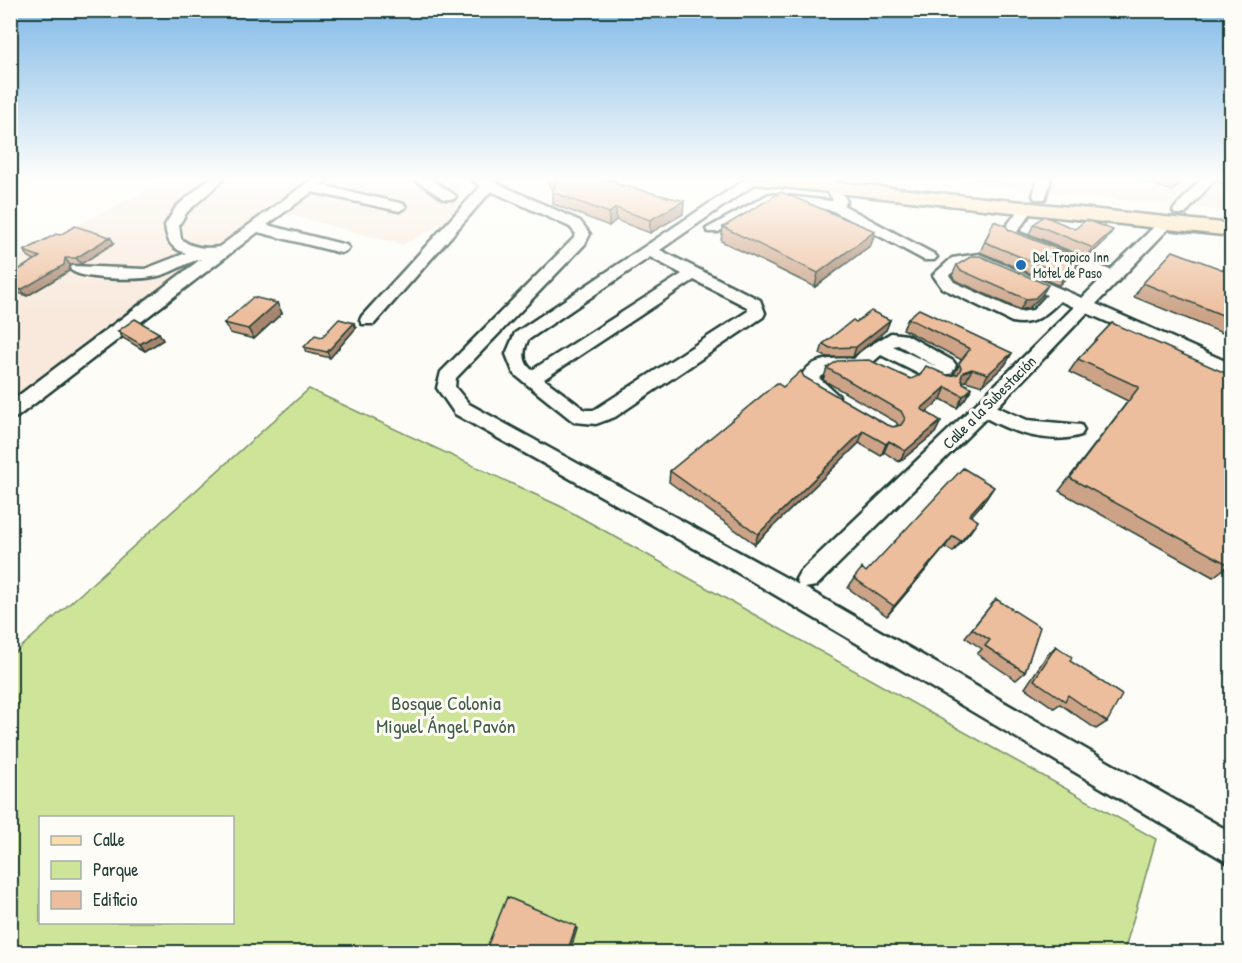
<svg xmlns="http://www.w3.org/2000/svg" width="1242" height="963" font-family="'Patrick Hand',sans-serif">
	<rect width="100%" height="100%" fill="#fdfcf7"/>
	<filter id="ink" filterUnits="userSpaceOnUse"><feTurbulence type="fractalNoise" baseFrequency=".0167" numOctaves="2"/><feDisplacementMap in="SourceGraphic" scale="12" xChannelSelector="R" yChannelSelector="G"/><feConvolveMatrix kernelMatrix="1 2 1 2 8 2 1 2 1" color-interpolation-filters="sRGB"/></filter>
	<g filter="url(#ink)">
		<path fill="#f8e9dc" d="M167,179H455L462,184L453,218L403,245L279,212L11,411V260Z
			M933,179H1231V212L1196,208Z"/>
		<path fill="#cde499" stroke="#769066" stroke-width="1.5" fill-rule="evenodd" d="M309,389L562,507L1156,839L1124,952H11L10,657ZM40,818H232V922H40Z"/>
		<g fill="none" stroke-linecap="round" stroke-linejoin="round">
			<g stroke="#1f3d34" stroke-width="5">
				<path id="minor" d="M209,179H224L187,212L179,225L181,239C192,248 205,249 219,247L312,179H328L321,185L404,204L406,207L399,211L312,192L267,225L346,245L349,248L346,251L341,253L258,232L17,417L10,419V402L201,259C186,262 173,273 158,276C142,280 80,281 70,269L72,266L145,269L186,253C170,248 167,241 165,225L176,207Z
					M414,179H431L456,196L454,199H444Z
					M470,179H488L580,221L590,234L585,244L456,378L455,387L469,404L799,585L796,579L800,572L977,403L1074,307L1060,301C1047,314 1032,327 1012,322L942,288L933,275L952,258L979,254L1082,298L1102,278L1005,238L1002,232L1023,204H1033L1035,207L1017,232L1110,270L1162,219H1172L1174,222L1172,225L1096,304L1232,364V377L1087,313L997,407L1027,420L1081,425L1084,430L1081,435C1050,445 1013,433 986,418L816,586L805,588L1232,833V865L733,570L455,414L437,388L441,372L573,239L576,234L570,227L491,191L374,324H362L360,320L362,316L481,186ZM973,263L976,264L1047,295L1033,310L1020,312L954,282L949,275L963,265Z
					M746,179H762L660,250L760,300L765,313L763,317L615,417L596,424L574,422L514,374L506,354L515,333ZM650,257L682,274L532,370C522,362 523,351 528,340ZM694,280L747,307L748,311L594,410H585L544,379Z
					M830,179L834,180L847,201L843,205L934,254L937,257L934,260H924L831,210L771,202L718,232H708L706,229L769,194L831,201L833,200L822,183Z
					M1037,179H1051L1045,199H1035L1033,196Z
					M1201,179H1215L1185,214H1175L1173,211L1175,208Z
					M1215,179H1232V186Z
					M891,333L907,335L953,361L956,365L951,375L953,379L951,383L944,385L937,383L881,355L865,369L832,370L819,378L839,396L837,401C824,404 806,394 800,383C804,357 834,358 854,359L861,351ZM898,345L937,367L893,346Z"/>
			</g>
			<g stroke="#1f3d34" stroke-width="5">
				<path id="major" d="M746,179H804L1232,224V236L754,184Z"/>
			</g>
			<use href="#minor" fill="#fdfcf7" fill-rule="evenodd"/>
			<use href="#major" fill="#fddcac" fill-rule="evenodd"/>
		</g>
		<path fill="#cca387" stroke="#1f3d34" stroke-width="1.5" d="M546,179H606L617,184L684,201L683,214L650,233L616,220L609,226L553,204V190H552Z
			M977,179H1000L997,181Z
			M1136,179H1184L1173,191Z
			M994,221L1009,230L1075,269L1059,285L1055,284L980,252Z
			M1034,224L1106,240L1087,258L1029,234Z
			M723,227L875,231L871,245L815,287L721,241Z
			M60,235L110,237L114,243L81,264L70,265L69,271L27,296L10,290V275L35,260L29,257L24,251Z
			M957,265L1042,295L1029,308L1020,310L955,280L952,276Z
			M1232,273V337L1134,297L1143,283Z
			M277,303L282,313L254,339L230,333L224,323Z
			M908,318L1012,353L1005,365L982,386L966,381L962,382L965,399L957,408L941,399L926,412L941,421L935,433L899,462L884,452L881,456L859,443L755,544L669,482L670,471L783,387L804,377L885,424L893,427L898,425L896,422L823,380L827,368L911,379L954,374L962,360L903,329Z
			M890,320L886,330L853,357H827L820,354L823,344L856,322Z
			M1112,323L1229,565L1213,577L1059,491L1128,401L1069,372L1078,359Z
			M356,328L330,358L306,352L304,347L322,337Z
			M118,331L159,333L163,340L145,351L123,338Z
			M986,499L971,516L978,521L970,532L953,552L945,547L887,616L848,588L854,578L866,572Z
			M996,599L1025,672L1016,680L977,654L982,649L965,637Z
			M1056,646L1070,661L1107,722L1096,729L1060,704L1054,708L1025,688L1047,655Z"/>
		<path fill="#a6856e" stroke="#1f3d34" stroke-width="1.5" d="M1181,179H1184L1173,191Z
			M684,201L683,214L650,233V220Z
			M616,208V220L609,226V213Z
			M1113,230L1106,240L1087,258L1093,248Z
			M875,231L871,245L815,287L818,273Z
			M110,237L114,243L81,264L76,258Z
			M65,258L70,265L69,271L27,296L21,290Z
			M1082,259L1075,269L1059,285L1065,274Z
			M1048,285L1042,295L1029,308L1020,310L1026,299Z
			M277,303L282,313L254,339L248,329Z
			M890,320L886,330L853,357L856,347Z
			M354,323L356,328L330,358L327,352Z
			M159,333L163,340L145,351L140,344Z
			M1012,353L1005,365L982,386L988,374Z
			M972,369L966,381L957,383L963,372Z
			M946,387L941,399L916,421L921,409Z
			M972,388L965,399L957,408L963,396Z
			M941,421L935,433L899,462L905,451Z
			M863,431L859,443L755,544L758,534Z
			M889,441L884,452L881,456L886,444Z
			M994,487L986,499L962,527L969,515Z
			M978,521L970,532L953,552L961,541Z
			M953,536L945,547L887,616L894,606Z
			M576,926L577,929L570,952H567Z"/>
		<path fill="#edbe9d" stroke="#1f3d34" stroke-width="1.5" d="M558,179H606L617,180L615,184L684,201L650,220L616,208L609,213L552,192Z
			M781,192L875,231L818,273L723,227Z
			M1044,216L1075,229L1086,220L1113,230L1093,248L1034,224Z
			M994,221L1006,226L1009,230L1082,259L1065,274H1061L985,242Z
			M75,226L110,237L76,258H65L64,265L21,290L10,286V275L40,257L24,251L56,234L60,235Z
			M1173,251L1232,273V319L1143,283Z
			M972,256H980L1048,285L1035,298L1026,299L960,270L957,265Z
			M253,297L277,303L248,329L224,323Z
			M919,309L1012,353L988,374L972,369L963,372L961,378L963,383L972,388L963,396L946,387L921,409L941,421L905,451L889,441L886,444L863,431L758,534L670,471L777,383L783,387L801,371L804,377L885,424L893,427L901,425L905,419L901,411L827,368L837,361L869,360L911,379L920,375L926,366L949,376L958,374L961,368L959,363L970,349L908,318Z
			M871,311L890,320L856,347L830,348L823,344L853,320L856,322Z
			M135,319L159,333L140,344L118,331Z
			M339,319L354,323L327,352L304,347L315,335L322,337Z
			M1112,323L1232,376V560L1229,565L1070,478L1139,387L1078,359Z
			M963,468L994,487L969,515L978,521L961,541L953,536L894,606L854,578L862,568L866,572Z
			M996,599L1040,627L1025,672L985,646L990,640L972,629Z
			M1056,646L1072,657L1070,661L1122,695L1107,722L1068,695L1065,701L1034,680Z
			M507,897L576,926L567,952H485Z"/>
	</g>
	<linearGradient id="sky" x2="0" y2="1"><stop stop-color="#81b9e7"/><stop offset="0.57" stop-color="#fefefb"/><stop offset="1" stop-color="#fefefb" stop-opacity="0"/></linearGradient>
	<rect width="1242" height="314" fill="url(#sky)"/>
	<circle fill="#1f6fb2" stroke="#fdfcf7" stroke-width="2" cx="1021" cy="265" r="6"/>
	<g text-anchor="middle" stroke-width="6" stroke-linejoin="round" paint-order="stroke">
		<g font-size="14" fill="#1f3d34" stroke="#fdfcf7" text-anchor="start">
			<text x="1033" y="262">Del Tropico Inn<tspan x="1033" dy="16">Motel de Paso</tspan></text>
		</g>
		<g font-size="16" fill="#1f3d34" stroke="#fdfcf7">
			<text transform="translate(989 402) rotate(-45)" y="6">Calle a la Subestación</text>
		</g>
		<g font-size="20" fill="#425e48" stroke="#fdfcf7">
			<text x="446" y="710">Bosque Colonia<tspan x="446" dy="23">Miguel Ángel Pavón</tspan></text>
		</g>
	</g>
	<rect width="1242" height="963" fill="none" stroke="#fdfcf7" stroke-width="36"/>
	<rect x="18" y="18" width="1206" height="927" fill="none" stroke="#1f3d34" stroke-width="2" filter="url(#ink)"/>
	<rect x="39" y="816" width="195" height="108" fill="#fdfcf7" stroke="#a4b0a9" stroke-width="1.5"/>
	<rect x="51" y="836" width="30" height="9" fill="#fddcac" stroke="#a4b0a9" stroke-width="1.5"/>
	<text x="93" y="846" font-size="18" fill="#1f3d34">Calle</text>
	<rect x="51" y="861" width="30" height="18" fill="#cde499" stroke="#a4b0a9" stroke-width="1.5"/>
	<text x="93" y="876" font-size="18" fill="#1f3d34">Parque</text>
	<rect x="51" y="891" width="30" height="18" fill="#edbe9d" stroke="#a4b0a9" stroke-width="1.5"/>
	<text x="93" y="906" font-size="18" fill="#1f3d34">Edificio</text>
</svg>
